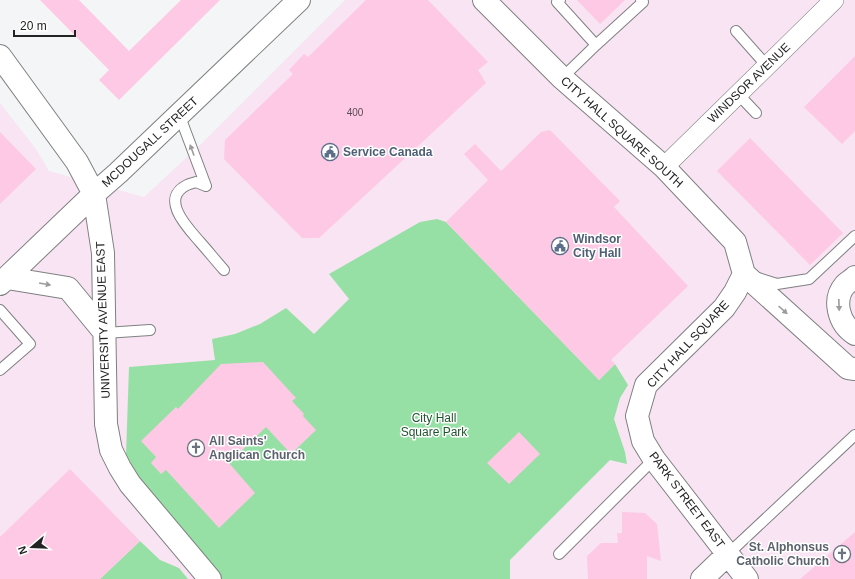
<svg xmlns="http://www.w3.org/2000/svg" width="855" height="579" font-family="Helvetica,sans-serif">
	<rect width="100%" height="100%" fill="#f4f5f6"/>
	<path fill="#f9e4f3" d="M345,0H855V579H0V103L36,149L49,171L144,197L199,146Z"/>
	<path fill="#96e0a5" d="M437,219L446,222L599,380L615,364L628,385L620,398L614,419L625,452L627,464L610,460L510,560V579H222L137,474L126,455L129,367L215,360L212,339L235,334L260,324L286,308L314,334L349,299L329,274L420,222Z
		M140,541L160,560L179,568L188,579H100Z"/>
	<path fill="#fdc9e4" d="M40,0H79L129,51L181,0H220L119,100L99,80L109,70Z
		M366,0H428L488,62L478,70L486,83L319,238H302L224,159L225,140L293,74L289,70L304,54L308,57Z
		M577,0H625L600,24Z
		M855,56V131L842,144L804,107Z
		M550,130L620,201L614,207L688,286L611,360L615,364L599,380L446,222L488,180L464,154L475,144L501,171L541,132Z
		M0,132L36,169L0,204Z
		M750,138L843,233L810,265L717,171Z
		M263,362L296,398L292,401L304,414L303,416L316,430L291,454L266,427L229,463L255,493L219,528L166,470L161,474L151,463L156,457L141,441L176,407L178,409L221,364Z
		M519,432L540,454L509,484L487,463Z
		M70,469L140,541L100,579H0V537Z
		M622,512L645,513L657,524L661,561L647,556V579H588L587,556L601,543H618L617,533H622Z
		M855,532V579H800Z"/>
	<g fill="none" stroke-linecap="round" stroke-linejoin="round">
		<g stroke="#7f8081" stroke-width="12">
			<path id="lane" d="M560,0L557,2L596,45
				M736,31L767,66
				M562,78L596,45L643,2L641,0
				M738,94L756,113
				M179,114L206,186
				M206,186L196,182C193,183 189,184 187,185C159,199 188,228 200,242C208,251 216,261 224,270
				M755,277L777,284L809,279L855,236
				M0,310L30,344L0,370
				M105,333L150,330
				M559,554L654,459
				M728,554L855,435"/>
		</g>
		<g stroke="#7f8081" stroke-width="20">
			<path id="street" d="M664,167L834,0"/>
		</g>
		<g stroke="#7f8081" stroke-width="24">
			<path id="secondary" d="M484,0L562,78L664,167L735,242L744,274
				M0,56L77,162L94,194L103,253L106,424L111,450L120,468L130,484L210,579
				M744,274L735,292L724,308L646,385L637,416L643,441L654,459L747,579
				M744,274L848,368L855,369
				M7,278L68,288L105,333
				M0,284L94,194L118,173L299,0
				M702,579L728,554"/>
		</g>
		<g stroke="#7f8081" stroke-width="24">
			<path id="primary" d="M855,277C852,280 848,282 845,285C832,300 839,324 855,334"/>
		</g>
		<use href="#lane" stroke="#fff" stroke-width="10"/>
		<use href="#street" stroke="#fff" stroke-width="19"/>
		<use href="#secondary" stroke="#fff" stroke-width="22"/>
		<use href="#primary" stroke="#fff" stroke-width="22"/>
	</g>
	<defs><path id="oneway-solid" d="M-6-.8H1V-3.2L6.5 0L1 3.2V.8H-6Z"/></defs>
	<g fill="#9c9c9c">
		<use href="#oneway-solid" transform="translate(192 150) rotate(-110)"/>
		<use href="#oneway-solid" transform="translate(45 284) rotate(10)"/>
		<use href="#oneway-solid" transform="translate(839 305) rotate(88)"/>
		<use href="#oneway-solid" transform="translate(783 310) rotate(42)"/>
	</g>
	<defs>
		<g id="civic-ring" transform="scale(0.9)"><circle r="9.5" fill="#fff" stroke="#5c6f8a" stroke-width="1.5"/><path d="M-.6-6.5H3V-4.5H.6V-3L4-1V1h2V6H-6V1h2V-1L-.6-3ZM-1.2 2.5V6h2.4V2.5Z" fill="#5c6f8a"/></g>
		<g id="church-ring" transform="scale(0.9)"><circle r="9.5" fill="#fff" stroke="#6b7280" stroke-width="1.5"/><path d="M-1.2-6h2.4v3.5h3.3v2.4h-3.3V6h-2.4V-.1h-3.3v-2.4h3.3Z" fill="#6b7280"/></g>
	</defs>
	<g fill-rule="evenodd">
		<use href="#civic-ring" x="330" y="152"/>
		<use href="#civic-ring" x="560" y="246"/>
		<use href="#church-ring" x="196" y="448"/>
		<use href="#church-ring" x="842" y="554"/>
	</g>
	<g text-anchor="middle" stroke-width="3" stroke-linejoin="round" paint-order="stroke">
		<g font-size="10" fill="#5a4c54">
			<text x="355" y="116">400</text>
		</g>
		<g font-size="12" fill="#232324" stroke="#fff">
			<text transform="translate(749 83) rotate(-44)" y="4">WINDSOR AVENUE</text>
			<text transform="translate(622 132) rotate(42)" y="4">CITY HALL SQUARE SOUTH</text>
			<text transform="translate(150 142) rotate(-43)" y="4">MCDOUGALL STREET</text>
			<text transform="translate(103 320) rotate(-92)" y="4">UNIVERSITY AVENUE EAST</text>
			<text transform="translate(688 344) rotate(-47)" y="4">CITY HALL SQUARE</text>
			<text transform="translate(687 500) rotate(53)" y="4">PARK STREET EAST</text>
		</g>
		<g font-size="12" font-weight="bold" fill="#4e5e75" stroke="#fff" text-anchor="start">
			<text x="343" y="156">Service Canada</text>
			<text x="573" y="243">Windsor<tspan x="573" dy="14">City Hall</tspan></text>
		</g>
		<g font-size="12" fill="#1f552e" stroke="#fff">
			<text x="434" y="422">City Hall<tspan x="434" dy="14">Square Park</tspan></text>
		</g>
		<g font-size="12" font-weight="bold" fill="#5b616d" stroke="#fff" text-anchor="start">
			<text x="209" y="445">All Saints'<tspan x="209" dy="14">Anglican Church</tspan></text>
			<text x="829" y="551" text-anchor="end">St. Alphonsus<tspan x="829" dy="14">Catholic Church</tspan></text>
		</g>
	</g>
	<g transform="translate(32 547) rotate(251)" stroke="#ffffff" stroke-width="3" paint-order="stroke">
	<path d="M0-3L7 15L0 10L-7 15Z" fill="#232324"/>
	<text y="-6" font-size="11" font-weight="bold" text-anchor="middle" fill="#232324">N</text>
	</g>
	<path d="M14 30v6h61v-6" fill="none" stroke="#232324" stroke-width="2"/>
	<text x="20" y="30" font-size="12" fill="#232324" stroke="#ffffff" stroke-width="3" paint-order="stroke">20 m</text>
</svg>
